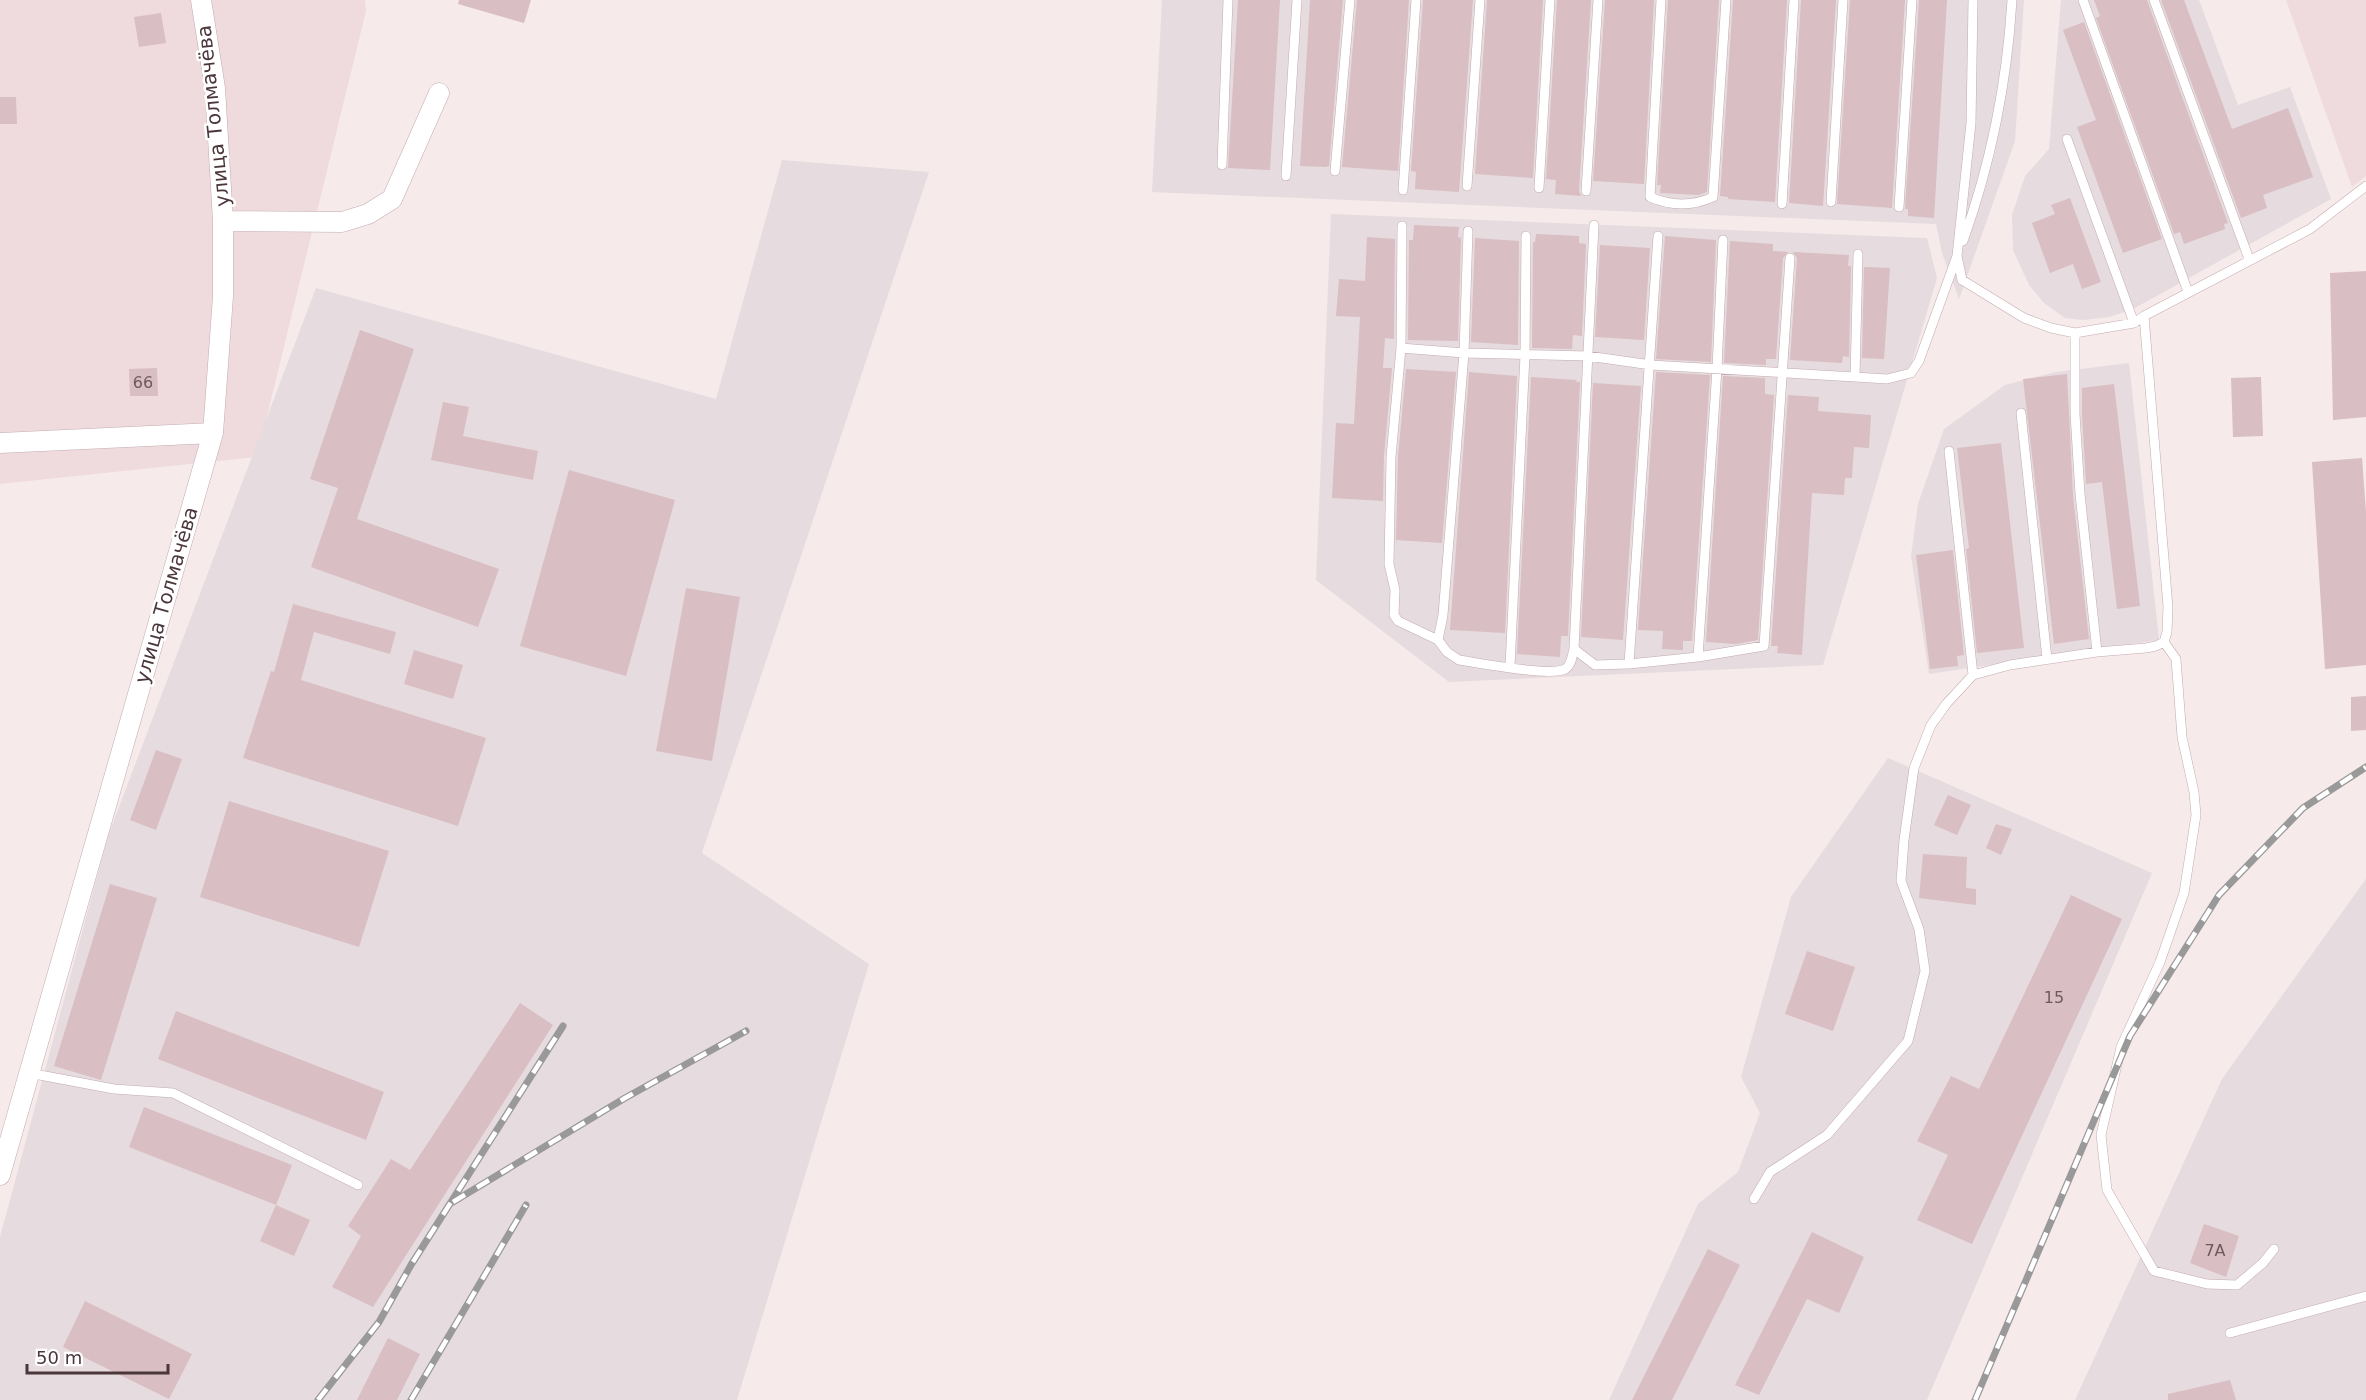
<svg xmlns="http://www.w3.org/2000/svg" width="2366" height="1400" font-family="'DejaVu Sans',sans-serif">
	<rect width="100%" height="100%" fill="#f6eaeb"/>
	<path fill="#efdbde" d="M0,0H365L366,11L257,457L0,484Z
		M2286,0H2366V176L2352,187Z"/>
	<path fill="#e6dbde" d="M1162,0H2024L2015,141L1959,299L1942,253L1936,224L1152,192Z
		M2061,0H2199L2238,105L2290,87L2331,199L2135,308L2110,317L2083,320L2065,318L2044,303L2029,285L2013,250L2012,215L2025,176L2049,149Z
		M782,160L929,172L702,853L869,964L737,1400H0V1237L108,836L316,288L716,399Z
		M1331,214L1927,238L1937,278L1823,665L1449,682L1316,580Z
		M2129,363L2159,640L1929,674L1911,556L1918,504L1944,429L2005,385L2056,372Z
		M1888,758L2152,873L1927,1400H1609L1698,1204L1738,1172L1760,1113L1741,1077L1791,897Z
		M2366,879V1400H2075L2222,1079Z"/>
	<path fill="#d9bec4" d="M459,0H531L524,23L458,4Z
		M1238,0H1280L1270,170L1228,168Z
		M1310,0H1343L1329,166L1326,167L1300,166Z
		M1357,0H1409L1398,171L1342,167Z
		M1423,0H1473L1459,192L1415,189L1416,172L1411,171Z
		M1487,0H1543L1533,178L1475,174Z
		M1557,0H1591L1579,191L1581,196L1555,194L1556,180L1546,179Z
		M1605,0H1654L1644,184L1593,181Z
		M1668,0H1719L1707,192L1699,195L1660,193L1661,185H1657Z
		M1733,0H1787L1775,202L1728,199V197L1720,196Z
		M1801,0H1836L1823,206L1789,203Z
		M1850,0H1905L1892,208L1837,204Z
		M1919,0H1947L1934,218L1908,216V209H1905Z
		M2094,0H2147L2228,223L2224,224L2225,229L2184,244L2180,232L2174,234L2096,18L2100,16Z
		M2161,0H2184L2232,129L2288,108L2313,177L2263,195L2267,208L2241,218Z
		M161,13L166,43L139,47L134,17Z
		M2084,22L2162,239L2123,253L2077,127L2096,120L2063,30Z
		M0,97H16L17,124H0Z
		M2070,198L2101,282L2082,289L2073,264L2050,273L2032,223L2055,214L2051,205Z
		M1414,225L1459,227L1458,237L1461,238L1458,341L1408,340L1409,240H1413Z
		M1536,234L1579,236V243L1586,244L1582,336L1573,335L1572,349L1532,348L1533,242H1535Z
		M1665,236L1716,240L1711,362L1656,359Z
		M1367,237L1395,239L1394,339L1385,338L1383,368H1392L1384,456L1383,501L1332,498L1336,423L1354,424L1360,317L1336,316L1339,279L1365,281Z
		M1475,238L1519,241L1518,345L1471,342Z
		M1730,241L1773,244V251L1788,252L1783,258L1776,359H1766V365L1724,363Z
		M1600,245L1650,248L1644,340L1595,337Z
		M1793,252L1849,255L1848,266H1851L1849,357L1843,356L1842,363L1790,360L1797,258Z
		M1864,267L1890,268L1884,359L1862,358Z
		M2366,271V417L2333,420L2330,273Z
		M360,330L414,349L357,519L499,569L478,627L311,567L338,488L310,479Z
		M157,368L158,396H130L129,369Z
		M1406,369L1456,372L1442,543L1396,540L1398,457Z
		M1469,372L1517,376L1505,633L1450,630Z
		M1656,372L1710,375L1692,641H1683V650L1662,649L1663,631L1638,630Z
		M2067,374L2073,495L2089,639L2054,644L2023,379Z
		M1723,376L1765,378V394L1774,395L1758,640L1736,644L1706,642Z
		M1531,377L1577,380L1576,382H1580L1568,636H1561L1560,657L1517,654Z
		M2261,377L2263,436L2233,437L2231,378Z
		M1593,383L1641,386L1623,640L1581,637Z
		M2114,384L2140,606L2117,609L2102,482L2086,484L2082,414V388Z
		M1788,395L1819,397L1818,411L1871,415L1869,448L1854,447L1852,478H1845L1844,495L1812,493L1802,655L1777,653L1778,646H1771Z
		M443,402L469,407L463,436L538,451L533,480L431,460Z
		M2001,443L2024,648L1977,653L1966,549L1969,548L1957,448Z
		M2362,458L2366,512V665L2325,669L2312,462Z
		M569,470L675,500L626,676L520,646Z
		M1953,550L1964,655L1957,656L1958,666L1930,669L1916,555Z
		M686,588L740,597L712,761L656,751Z
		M293,604L396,632L390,654L314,632L301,680L486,738L458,826L243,758L271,671L274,672Z
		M414,650L463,665L453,699L404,684Z
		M2366,696V730L2351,731V697Z
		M156,750L182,759L156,830L130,820Z
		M1948,795L1971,805L1957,835L1934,825Z
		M229,801L389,851L359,947L200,897Z
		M1996,824L2012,829L2001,855L1986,848Z
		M1923,854L1967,857L1966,888L1976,889V905L1919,898Z
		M110,884L157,898L101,1080L54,1066Z
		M2071,895L2122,919L1972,1244L1917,1220L1948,1155L1917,1141L1951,1076L1979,1089Z
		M1807,951L1855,967L1833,1031L1785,1014Z
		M520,1003L553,1025L373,1307L332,1287L361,1236L348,1226L391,1159L410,1170Z
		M176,1011L384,1092L366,1140L158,1059Z
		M144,1107L292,1165L276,1205L129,1147Z
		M276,1205L310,1220L294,1256L260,1241Z
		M2204,1224L2239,1236L2226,1277L2190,1263Z
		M1812,1232L1864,1257L1839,1313L1807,1299L1759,1395L1735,1385Z
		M1708,1249L1740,1265L1672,1400H1632Z
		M85,1301L192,1354L169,1399L63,1347Z
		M388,1338L420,1354L397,1400H357Z
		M2230,1380L2236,1400H2168V1394Z"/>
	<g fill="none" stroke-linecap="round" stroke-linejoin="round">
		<g stroke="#c3abaf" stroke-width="10">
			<path id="lane" d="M1661,0L1650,197C1671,206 1691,207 1713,197L1726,0
				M2083,0L2188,292
				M2154,0L2249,259
				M2067,139L2134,323
				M1222,165L1228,0
				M1335,171L1350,0
				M1286,176L1297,0
				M1467,186L1480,0
				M1539,188L1550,0
				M1403,190L1416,0
				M1586,191L1598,0
				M1831,202L1843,0
				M1782,204L1794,0
				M1899,207L1912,0
				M1402,226L1401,348L1391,457L1389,564L1395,590L1394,615L1398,621L1438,640L1447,652L1459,660C1479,663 1551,677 1565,669C1572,665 1572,655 1574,649L1595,665L1629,664L1698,657L1764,646L1790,258
				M1963,241C1991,163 2007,83 2012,0
				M1957,256L1962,280L2024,318L2051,328L2075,333L2134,323L2144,316
				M2075,333V414L2080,494L2097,652
				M1401,348L1464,353L1588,356L1651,365L1855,377L1887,379L1911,373L1919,361L1957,256L1971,123L1973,0
				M1855,377L1858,254
				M2021,413L2047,659
				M1949,451L1973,675
				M1438,640L1443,615L1464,353L1468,231
				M2164,642L2176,659L2182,737L2194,792L2196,815L2184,893L2160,962L2121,1047L2101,1135L2107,1190L2154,1271L2207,1284L2237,1285L2263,1263L2274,1249
				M1574,649L1594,225
				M1698,657L1717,368L1723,240
				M1629,664L1658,236
				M1510,666L1525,355L1526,236
				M29,1073L114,1089L173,1093L358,1185
				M1754,1199L1770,1172L1827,1135L1908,1041L1925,971L1919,929L1901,881L1904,840L1914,768L1931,725L1947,703L1973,675L2010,665L2097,652L2146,648L2156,646L2164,642L2167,632L2168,607L2144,316L2310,229L2366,186
				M2230,1333L2366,1296"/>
		</g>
		<g stroke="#c3abaf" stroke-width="21">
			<path id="street" d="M223,221L342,222L368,214L392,199L439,93
				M0,443L213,433
				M0,1175L213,433L223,296V221L215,88L201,0"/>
		</g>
		<use href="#lane" stroke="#fff" stroke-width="9"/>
		<use href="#street" stroke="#fff" stroke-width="20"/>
		<g stroke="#999" stroke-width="7">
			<path id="rail" d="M453,1202L625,1098L746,1031
				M318,1400L379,1322L411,1265L563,1026
				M411,1400L526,1205
				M1975,1400L2130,1036L2219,895L2303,808L2366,767"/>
		</g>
		<use href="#rail" stroke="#fff" stroke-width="4.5" stroke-dasharray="14" stroke-linecap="butt"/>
	</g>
	<g text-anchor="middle" stroke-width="5" stroke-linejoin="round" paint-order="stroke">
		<g font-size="16" fill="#6e595d">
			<text x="143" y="388">66</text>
			<text x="2054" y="1003">15</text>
			<text x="2215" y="1256">7А</text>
		</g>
		<g font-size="20" fill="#4b373b" stroke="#fff">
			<text transform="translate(213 116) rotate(-96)" y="7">улица Толмачёва</text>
			<text transform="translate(166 595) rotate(-74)" y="7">улица Толмачёва</text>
		</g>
	</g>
	<path d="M27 1364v9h141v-9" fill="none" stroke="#4b373b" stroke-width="3"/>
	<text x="36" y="1364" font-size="18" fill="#4b373b" stroke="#ffffff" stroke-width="4.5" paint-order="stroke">50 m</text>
</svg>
